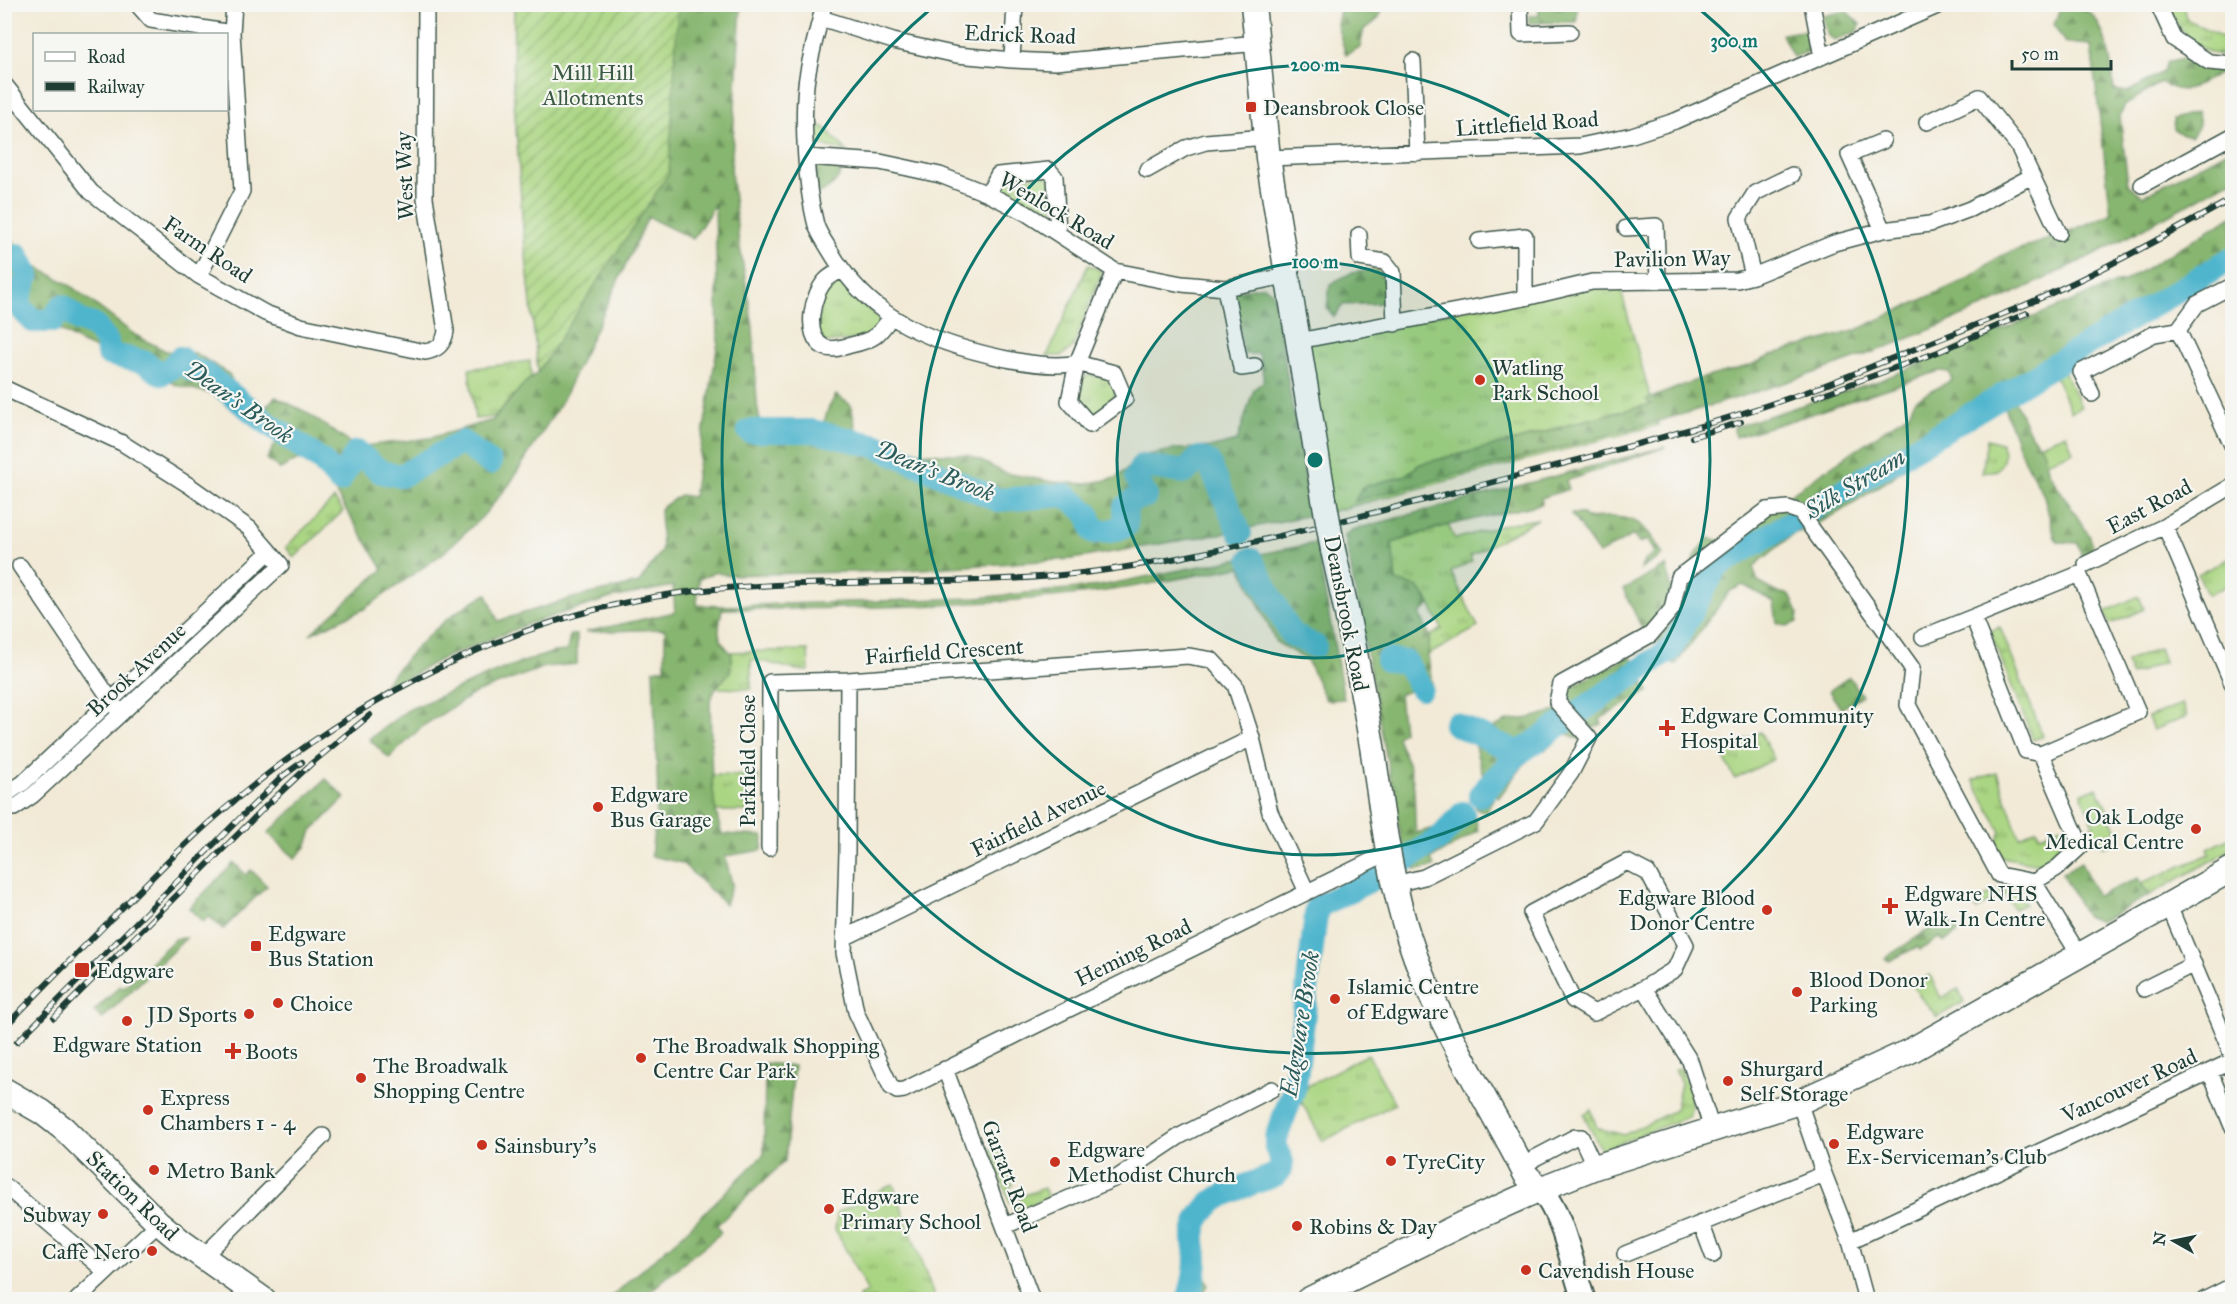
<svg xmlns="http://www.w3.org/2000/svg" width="2237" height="1304" font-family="'IM FELL Great Primer',serif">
	<defs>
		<pattern id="grass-tufts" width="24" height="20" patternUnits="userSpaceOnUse" patternTransform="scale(1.5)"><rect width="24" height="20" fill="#aad582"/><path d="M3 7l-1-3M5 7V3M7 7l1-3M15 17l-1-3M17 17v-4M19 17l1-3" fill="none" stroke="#8aae6b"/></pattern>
		<pattern id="forest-firs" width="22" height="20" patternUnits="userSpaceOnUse" patternTransform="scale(1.5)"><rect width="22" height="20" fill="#87b670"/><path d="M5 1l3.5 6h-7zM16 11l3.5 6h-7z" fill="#6e955d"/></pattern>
		<pattern id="garden-furrows" width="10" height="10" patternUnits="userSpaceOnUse" patternTransform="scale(1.5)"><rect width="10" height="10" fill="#aad582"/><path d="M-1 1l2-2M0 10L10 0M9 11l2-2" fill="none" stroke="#8aae6b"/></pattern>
	</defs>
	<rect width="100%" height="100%" fill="#f6f6f2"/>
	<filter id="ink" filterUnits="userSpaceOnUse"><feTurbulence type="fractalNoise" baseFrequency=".0167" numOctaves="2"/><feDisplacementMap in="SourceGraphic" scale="12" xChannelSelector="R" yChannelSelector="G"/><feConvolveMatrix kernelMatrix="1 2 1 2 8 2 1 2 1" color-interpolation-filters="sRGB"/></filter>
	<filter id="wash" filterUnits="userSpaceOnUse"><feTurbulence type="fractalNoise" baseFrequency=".008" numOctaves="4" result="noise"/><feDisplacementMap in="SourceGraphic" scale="24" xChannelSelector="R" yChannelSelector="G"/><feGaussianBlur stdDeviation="1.35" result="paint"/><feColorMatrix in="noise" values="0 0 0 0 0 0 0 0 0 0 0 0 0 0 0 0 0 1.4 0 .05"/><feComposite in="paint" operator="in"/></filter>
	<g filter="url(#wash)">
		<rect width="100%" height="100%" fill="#f2ead7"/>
		<path fill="url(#grass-tufts)" stroke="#64895b" stroke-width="1.5" d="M2170,5H2183L2186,19L2232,42V56C2204,57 2175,33 2170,5Z
			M814,125L824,127L846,150L817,145L813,141Z
			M1044,174L1051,179L1055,223L996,190L999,183Z
			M1088,265L1102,271L1073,347L1061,356H1047Z
			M836,278L883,323L867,338L826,343L817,331L822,293Z
			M1618,280L1658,425L1326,513L1298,341Z
			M530,361L531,377L494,417L475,419L469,369Z
			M2063,368L2081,407L2071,412L2053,372Z
			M1089,375L1110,378L1116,391L1112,401L1095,414C1075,411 1077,396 1079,379Z
			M2066,434L2073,452L2040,464L2033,447Z
			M1987,439L2001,443C2006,455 2005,460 1997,470L1982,473Z
			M334,499L343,511L294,558L286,547Z
			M1538,519L1470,556L1472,561L1451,572L1478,627L1428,655L1430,636L1442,629L1427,598L1396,581L1392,543L1448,525L1455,539L1511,523Z
			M2232,557V583L2208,595L2198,574Z
			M262,568L265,572L121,704L120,699Z
			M2139,596L2144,609L2110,624L2104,612Z
			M2000,627L2043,736L2033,740L1990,631Z
			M2159,648L2164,662L2131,675L2126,662Z
			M808,650L809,671C789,671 771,661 751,660V689L716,688L722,652Z
			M2182,704L2187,716L2153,730L2148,717Z
			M1760,732L1774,759L1735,779L1721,752Z
			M1997,773L2019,837L2037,829L2040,835L2061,826L2067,843L2043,865L2002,857L1995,845L2001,832L1973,780Z
			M712,775L758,776V787H747V800L758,801V811H712Z
			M2097,787L2121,840L2105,847L2097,842L2084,839L2081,831L2094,825L2081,794Z
			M2232,837V849L2148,896L2141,883L2210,854L2208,849Z
			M2010,889L2022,897L2025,904L2014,909L2004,894L1977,910L1973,904L1997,890Z
			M1930,975L1941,998L1958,989L1964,1002L1937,1017L1912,986Z
			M1368,1054L1395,1104L1323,1141L1296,1092Z
			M1680,1068C1688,1082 1696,1101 1688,1117L1601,1150L1584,1115L1591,1110L1597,1128L1624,1135L1675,1110L1681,1083L1675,1069Z
			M998,1147L1013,1185L1009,1187L1014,1201L1010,1203L990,1149Z
			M893,1184L935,1299L860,1300L859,1296L868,1292L835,1229L838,1212Z
			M1044,1188L1048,1197L1014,1213L1012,1208L1022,1204L1019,1197Z"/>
		<path fill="url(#forest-firs)" stroke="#537a52" stroke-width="1.5" d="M664,5H741L731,172L738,235L753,327L757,404L760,422L821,430L829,407L836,395L851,405L856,430L885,442L924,453L969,455L1005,473L1054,482L1086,484L1116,478L1142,456L1177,449L1213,447L1237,441L1254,389L1264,381L1259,354H1244L1234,291L1264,286L1273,293L1311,515L1225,533L1072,559L890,571L726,575L716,572L699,579L697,605L722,606L977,598L1100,586L1316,543L1344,699L1326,700L1307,660L1276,642L1241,567C1191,576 1140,587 1089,593C967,607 844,609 722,609C718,631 715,638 732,654L730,672L716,688L710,701C712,745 708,793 722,834L763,836L762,850L725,856L732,884L725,904L682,863L651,856L658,796L653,670L665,668V629L586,632L675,612L673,586L611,598L531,623L439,660L394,685L381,688C411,652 444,614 487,594L498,621L576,597L639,583L662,550L660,509L680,495L693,497L718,342L715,204L693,239L648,217L562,401L509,485L482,517L442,554L364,609L310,634L383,569L320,468L298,459L280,469L267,459L278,439L261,412L275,397L304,411L356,447L430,438L493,420L521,387L538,372Z
			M1341,5H1383C1382,17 1375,23 1364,29L1360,47L1346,55L1337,25Z
			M1539,5H1577V22L1529,23V16H1539Z
			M2061,6C2068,7 2078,7 2085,10C2107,21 2112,68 2114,90L2128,92L2163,72L2167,62L2184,58L2208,69L2232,70V89L2229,83L2219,74C2196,84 2185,99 2161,82L2125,105L2120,116L2128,184L2143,196L2232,148V179C2110,250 1974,317 1840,364C1682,420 1517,458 1355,501L1362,487L1404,476L1420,464L1522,439L1574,423L1651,404L1646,400L1699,379L1749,366L1777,353L1854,331L1967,279L2000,256L2058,236L2111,214L2091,45L2065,43L2054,25Z
			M1846,11L1860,24L1858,31L1835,40L1828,36L1822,16Z
			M1808,30L1813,50L1793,57L1782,34Z
			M2197,112C2202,123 2198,129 2191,137L2183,135L2174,129L2173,119Z
			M818,165L842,168C839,182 831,189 818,193L814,171Z
			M2232,216V267L2012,395L2031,435L2043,450L2049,473L2089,535L2093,546L2090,555L2082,558L2078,543L2059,542L2055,538L2044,496L2020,451L2002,401L1910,462L1892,478L1839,512L1808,529L1795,533L1753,567L1758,582L1776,592L1790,595L1798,613L1797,622L1787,626L1777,623L1774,602L1743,585L1730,591L1676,664C1666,662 1657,648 1658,637L1697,553L1709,538L1722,541L1909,413L1915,400L1952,380L1949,372L1939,371L1793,420L1735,437L1734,427L1881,380L2121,281L2117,286Z
			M4,231L35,266L68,284L135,335L166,351L195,353L229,374L239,395H216L177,385L80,342L19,306L5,284Z
			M1377,269L1388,286L1386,303L1343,305L1334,317L1327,308L1330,284L1351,273Z
			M1665,447L1566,481L1569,489L1541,498L1542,504L1440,527L1392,543L1396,581L1418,587L1430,605L1420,614L1430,636L1428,655L1432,685L1399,694L1403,732L1397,736C1400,750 1408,759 1411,772C1417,792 1413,812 1416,833L1445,825L1459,810L1475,816L1478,831L1431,859L1434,867L1417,870L1406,863L1345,536L1352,530Z
			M1571,514H1583L1585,518C1629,516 1640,513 1663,555L1641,569L1644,561L1655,553L1648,540L1639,543L1633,535L1599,554Z
			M1666,566C1677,597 1666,611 1644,632L1623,589Z
			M570,635H577V664L545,667L475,693L424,725L389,758L369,739L408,710L505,668L554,652L567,651Z
			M1630,656L1649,691L1600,719L1602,724L1592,729L1581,721L1565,704L1569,688Z
			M1849,677L1862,695L1841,709L1829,691Z
			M1559,710L1574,726L1581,740L1566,733L1545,750L1538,746L1499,797L1496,794L1485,812L1476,808C1472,794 1474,787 1483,776L1474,743L1449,723L1454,720L1470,722L1486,731L1507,721L1530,718Z
			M326,779L345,798L312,831L306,847L295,858L268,833Z
			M2081,862L2097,896L2139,878L2148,896L2100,922L2085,916L2062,873Z
			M234,863L246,875L251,870L267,886L223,929L209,916L203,922L189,908Z
			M1317,900L1312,966L1308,967L1301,1069L1283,1137L1287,1167L1283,1178L1211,1213C1198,1247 1195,1251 1208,1285L1201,1299H1183L1188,1267L1187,1241L1199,1207L1278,1169L1270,1143L1292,1074L1297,1050L1296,996L1313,902Z
			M1948,917L1959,932L1944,942L1940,937L1920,950L1917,947L1889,961L1885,958Z
			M186,938L102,1019L94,1011L120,986L123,988L175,939Z
			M765,1063L794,1066L785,1161L717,1225L721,1233L693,1255L641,1299H609L684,1233L764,1154Z"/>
		<path fill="url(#garden-furrows)" stroke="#64895b" stroke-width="1.5" d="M514,5H678L669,173L538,372L523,227L513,85Z"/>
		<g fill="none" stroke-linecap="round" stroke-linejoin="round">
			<path stroke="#4fb5cd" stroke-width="24" d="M4,262L18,255L28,275L17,304L33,321H52L62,306L80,321L94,325L107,342L108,354L144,362L161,374L171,368L180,358L190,369L204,373L266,422L322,461L339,481L357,452L381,472L401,476L462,442L490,463
				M749,431H812L877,446L998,500L1065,495L1088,513L1094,532L1110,531L1126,526L1125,507L1135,499L1146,496L1136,477L1142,466L1185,472L1199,458L1208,461L1240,533
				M1251,559L1291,634L1315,646
				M1387,660L1406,662L1421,688
				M1455,724L1519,753
				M1480,795L1519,753L1671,649L1716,567L2232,258
				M1405,860L1440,838L1463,813
				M1188,1300C1192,1288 1195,1275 1196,1263C1197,1254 1193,1244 1194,1235C1199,1194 1244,1188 1275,1175L1281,1169L1282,1162L1276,1147V1138L1295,1086L1317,907L1377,877"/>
		</g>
	</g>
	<g filter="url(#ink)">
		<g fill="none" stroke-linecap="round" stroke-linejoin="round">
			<g stroke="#3f574c" stroke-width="18">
				<path id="street" d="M137,4L151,20L232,33
					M824,4C818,30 809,58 806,85C802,124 806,187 816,225C819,234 825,242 829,249C860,302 900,328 956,346C989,356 1045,370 1077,363L1115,271
					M1520,4L1521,34L1570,32
					M1812,4L1822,57
					M2158,4L2174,39L2209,62L2232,64
					M821,18L893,41L957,55L1012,60L1055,62L1258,43
					M1012,60L1015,4
					M1413,61L1417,153
					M4,84L91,192L199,276L265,313L301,326L425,352C438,350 444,344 446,331L425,198L426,4
					M1927,122L1979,97L2018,146L2059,233
					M806,157L880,162L940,175L988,194L1026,213L1115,271L1182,284L1225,288L1286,276
					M1268,158L1580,146L1632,135L1675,121L1942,4
					M1147,170L1186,148L1206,142L1266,137
					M2142,185L2232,136
					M988,194L998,175L1049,170L1055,177L1058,233
					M1626,228L1656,226L1658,281
					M1883,230L1849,155L1883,141
					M1359,235L1360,258L1385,262L1393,272L1395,324
					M1479,241L1525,236V298
					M841,270C836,273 830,276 826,280C812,294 803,336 824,347C832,351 843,347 851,345C874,340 878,336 891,317
					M199,276L242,191L232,33L234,4
					M1753,276L1739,218L1755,193L1792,175
					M1225,288L1241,368L1255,366
					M2178,330L2232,445
					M1298,341L1525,298L1592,282L1737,280L1753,276L1834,243L1883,230L1930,224L1970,209L2032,176
					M1077,363L1114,373L1125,399L1090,425L1069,401Z
					M4,388L122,443L190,486L249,528L281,565L33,795L14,808L4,807
					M2092,394L2081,372L2154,334L2178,330L2197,304L2232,286
					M2165,526L2232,683
					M2086,564L2165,526L2232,486
					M20,566L117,709
					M1973,617L2079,574L2138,712L2041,754
					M1923,637L1973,617L2026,751L2041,754L2081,846L2057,868L2034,882
					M4,799L8,793L23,783L269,552
					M769,848L770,682L848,680
					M1395,884L1424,877L1536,821L1571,773L1589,738L1557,702L1561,684L1650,635L1672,609L1679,577L1767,510L1788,508L1800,512L1912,668L1908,705L1999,875L2034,882L2080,956
					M1307,892L1270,812L1252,738L1235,685L1212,660L1188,656L848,680L847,851L844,953L856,1012L891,1087L897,1091L904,1090L1389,852
					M2169,906L2232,1055
					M844,938L1252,738
					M1644,988L1675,969L1686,945L1648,873L1627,862L1531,913L1573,1000L1594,1013L1644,988L1690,1061L1712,1129
					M2144,989L2194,964
					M945,1069L1032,1300
					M2210,1072L2232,1126
					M1799,1102L1821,1166L1850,1241L1866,1300
					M1523,1168L1535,1158L1575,1137H1581L1595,1167
					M4,1185L106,1272
					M1701,1223L1713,1255
					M1005,1226L1118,1177L1180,1136L1272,1089
					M1850,1241L2232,1061
					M1625,1254L1824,1174
					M202,1258L323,1136
					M77,1300L159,1223
					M2204,1300L2232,1286"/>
			</g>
			<g stroke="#3f574c" stroke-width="26">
				<path id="secondary" d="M1540,1189C1566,1219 1570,1263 1584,1300"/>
			</g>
			<g stroke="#3f574c" stroke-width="27">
				<path id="primary" d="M1253,4L1268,158L1324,499
					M1333,550C1348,615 1361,680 1372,746C1382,810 1389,877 1409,938C1436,1022 1486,1097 1526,1175L1540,1189
					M4,1090L42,1112L64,1129L159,1223L182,1242L264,1300
					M1308,1300L1462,1224L1540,1189L1595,1167L1799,1102L1910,1051L2232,869"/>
			</g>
			<use href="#street" stroke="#fff" stroke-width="15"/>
			<use href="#secondary" stroke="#fff" stroke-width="22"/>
			<use href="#primary" stroke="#fff" stroke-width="24"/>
			<g stroke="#1f3d34" stroke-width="6">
				<path id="rail" d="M1815,397L1938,352L2027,313
					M1692,437L1741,422
					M54,1018L265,807L312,763L370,715
					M4,1028C41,989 79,952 116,914C148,882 178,850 212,820C348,700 523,608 705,590C847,576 991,590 1133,566C1242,548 1348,519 1455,492C1573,461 1694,432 1809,391C1840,380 1870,367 1900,355C1942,338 1984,322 2025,305C2096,274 2165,236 2232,199
					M17,1042L240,818L283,776L302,762"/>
			</g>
			<use href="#rail" stroke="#f6f6f2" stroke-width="4" stroke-dasharray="11" stroke-linecap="butt"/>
			<g stroke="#3f574c" stroke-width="27" stroke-linecap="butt">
				<path id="primary-bridge" d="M1324,499L1333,550"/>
			</g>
			<use href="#primary-bridge" stroke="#fff" stroke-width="24"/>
		</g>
	</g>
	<circle cx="1315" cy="460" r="198" fill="#0f766e" fill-opacity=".12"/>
	<g fill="none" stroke="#0f766e" stroke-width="3">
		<circle cx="1315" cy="460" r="198"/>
		<circle cx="1315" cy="460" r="395"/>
		<path d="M1696 6A593 593 0 1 1 934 6"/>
	</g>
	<g fill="#c8321e" stroke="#f6f6f2" stroke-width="2">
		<rect x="1245" y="101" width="12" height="12" rx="3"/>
		<circle cx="1480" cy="380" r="6"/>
		<path d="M1664 719h6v6h6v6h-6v6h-6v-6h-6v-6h6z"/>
		<circle cx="598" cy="807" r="6"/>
		<circle cx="2196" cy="829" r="6"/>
		<path d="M1887 897h6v6h6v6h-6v6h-6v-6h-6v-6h6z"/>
		<circle cx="1767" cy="910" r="6"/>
		<rect x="250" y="940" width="12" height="12" rx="3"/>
		<rect x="74" y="962" width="16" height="16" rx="3"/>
		<circle cx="1797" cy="992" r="6"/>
		<circle cx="1335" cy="999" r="6"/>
		<circle cx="278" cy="1003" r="6"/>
		<circle cx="249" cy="1014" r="6"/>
		<circle cx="127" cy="1021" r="6"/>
		<path d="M230 1042h6v6h6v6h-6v6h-6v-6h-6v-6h6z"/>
		<circle cx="641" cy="1058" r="6"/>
		<circle cx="361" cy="1078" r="6"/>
		<circle cx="1728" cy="1081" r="6"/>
		<circle cx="148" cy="1110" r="6"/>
		<circle cx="1834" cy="1144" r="6"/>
		<circle cx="482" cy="1145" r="6"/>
		<circle cx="1391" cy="1161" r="6"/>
		<circle cx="1055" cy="1162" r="6"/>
		<circle cx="154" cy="1170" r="6"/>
		<circle cx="829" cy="1209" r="6"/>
		<circle cx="103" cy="1214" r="6"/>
		<circle cx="1297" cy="1226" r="6"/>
		<circle cx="152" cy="1251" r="6"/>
		<circle cx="1526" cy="1270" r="6"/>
	</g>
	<g text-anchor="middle" stroke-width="4.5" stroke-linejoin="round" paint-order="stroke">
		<g font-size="22" fill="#1f3d34" stroke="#f6f6f2">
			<text transform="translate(1020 34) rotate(2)" y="8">Edrick Road</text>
			<text transform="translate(1527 123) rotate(-4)" y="8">Littlefield Road</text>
			<text transform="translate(404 176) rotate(-92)" y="8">West Way</text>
			<text transform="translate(1057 210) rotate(31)" y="8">Wenlock Road</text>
			<text transform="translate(208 249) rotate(34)" y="8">Farm Road</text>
			<text transform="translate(1672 258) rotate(-1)" y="8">Pavilion Way</text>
			<text transform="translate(2149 506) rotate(-28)" y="8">East Road</text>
			<text transform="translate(1347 613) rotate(79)" y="8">Deansbrook Road</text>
			<text transform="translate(944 651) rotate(-4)" y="8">Fairfield Crescent</text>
			<text transform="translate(136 669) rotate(-43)" y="8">Brook Avenue</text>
			<text transform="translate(747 761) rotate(-90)" y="8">Parkfield Close</text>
			<text transform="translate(1038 818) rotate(-26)" y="8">Fairfield Avenue</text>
			<text transform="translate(1133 952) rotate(-26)" y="8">Heming Road</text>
			<text transform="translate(2129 1085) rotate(-25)" y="8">Vancouver Road</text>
			<text transform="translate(1010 1176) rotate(69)" y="8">Garratt Road</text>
			<text transform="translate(133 1195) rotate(44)" y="8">Station Road</text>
		</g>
		<g font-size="22" fill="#3b5b44" stroke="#f6f6f2">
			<text x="593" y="80">Mill Hill<tspan x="593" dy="25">Allotments</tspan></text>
		</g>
		<g font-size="22" fill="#1f3d34" stroke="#f6f6f2" text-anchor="start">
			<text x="1263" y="115">Deansbrook Close</text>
			<text x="1492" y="375">Watling<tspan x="1492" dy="25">Park School</tspan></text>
			<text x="1680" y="723">Edgware Community<tspan x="1680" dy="25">Hospital</tspan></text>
			<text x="610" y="802">Edgware<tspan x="610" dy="25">Bus Garage</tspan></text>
			<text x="2184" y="824" text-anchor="end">Oak Lodge<tspan x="2184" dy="25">Medical Centre</tspan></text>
			<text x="1904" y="901">Edgware NHS<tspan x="1904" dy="25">Walk-In Centre</tspan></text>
			<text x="1755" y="905" text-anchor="end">Edgware Blood<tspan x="1755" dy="25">Donor Centre</tspan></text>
			<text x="268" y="941">Edgware<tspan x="268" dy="25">Bus Station</tspan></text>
			<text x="96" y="978">Edgware</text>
			<text x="1809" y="987">Blood Donor<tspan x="1809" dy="25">Parking</tspan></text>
			<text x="1347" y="994">Islamic Centre<tspan x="1347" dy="25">of Edgware</tspan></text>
			<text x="290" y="1011">Choice</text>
			<text x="237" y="1022" text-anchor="end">JD Sports</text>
			<text x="127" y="1052" text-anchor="middle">Edgware Station</text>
			<text x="653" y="1053">The Broadwalk Shopping<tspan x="653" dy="25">Centre Car Park</tspan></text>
			<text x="245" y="1059">Boots</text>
			<text x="373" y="1073">The Broadwalk<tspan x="373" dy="25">Shopping Centre</tspan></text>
			<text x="1740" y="1076">Shurgard<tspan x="1740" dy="25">Self Storage</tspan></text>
			<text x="160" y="1105">Express<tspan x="160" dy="25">Chambers 1 - 4</tspan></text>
			<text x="1846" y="1139">Edgware<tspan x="1846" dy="25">Ex-Serviceman's Club</tspan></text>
			<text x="494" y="1153">Sainsbury's</text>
			<text x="1067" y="1157">Edgware<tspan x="1067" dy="25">Methodist Church</tspan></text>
			<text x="1403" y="1169">TyreCity</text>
			<text x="166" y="1178">Metro Bank</text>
			<text x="841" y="1204">Edgware<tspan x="841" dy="25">Primary School</tspan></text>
			<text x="91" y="1222" text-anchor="end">Subway</text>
			<text x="1309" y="1234">Robins &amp; Day</text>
			<text x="140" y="1259" text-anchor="end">Caffè Nero</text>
			<text x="1538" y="1278">Cavendish House</text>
		</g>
		<g font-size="24" font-style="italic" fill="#2b5b5a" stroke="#f6f6f2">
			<text transform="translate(239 402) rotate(35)" y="8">Dean's Brook</text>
			<text transform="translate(935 471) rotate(22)" y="8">Dean's Brook</text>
			<text transform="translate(1855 484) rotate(-31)" y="8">Silk Stream</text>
			<text transform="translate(1300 1024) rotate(-81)" y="8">Edgware Brook</text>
		</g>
	</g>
	<circle cx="1315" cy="460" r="9" fill="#0f766e" stroke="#f6f6f2" stroke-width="3"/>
	<g font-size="18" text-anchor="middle" font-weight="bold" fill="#0f766e" stroke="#f6f6f2" stroke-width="4.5" stroke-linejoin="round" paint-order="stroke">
		<text x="1734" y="47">300 m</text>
		<text x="1315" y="71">200 m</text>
		<text x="1315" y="268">100 m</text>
	</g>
	<rect width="2237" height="1304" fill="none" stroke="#f6f6f2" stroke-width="24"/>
	<rect x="33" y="33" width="195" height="78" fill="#f6f6f2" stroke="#a0aca6" stroke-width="1.5"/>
	<rect x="45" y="52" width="30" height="9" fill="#ffffff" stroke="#a0aca6" stroke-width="1.5"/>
	<text x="87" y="63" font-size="18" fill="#1f3d34">Road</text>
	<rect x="45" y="82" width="30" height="9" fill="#1f3d34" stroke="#a0aca6" stroke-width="1.5"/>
	<text x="87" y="93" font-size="18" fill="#1f3d34">Railway</text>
	<g transform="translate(2174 1241) rotate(279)" stroke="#f6f6f2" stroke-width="4.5" paint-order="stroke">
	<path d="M0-4.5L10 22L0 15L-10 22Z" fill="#1f3d34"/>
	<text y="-9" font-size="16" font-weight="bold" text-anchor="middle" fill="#1f3d34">N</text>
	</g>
	<path d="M2012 60v9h99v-9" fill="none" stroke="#1f3d34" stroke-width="3"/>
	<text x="2021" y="60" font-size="18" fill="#1f3d34" stroke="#f6f6f2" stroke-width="4.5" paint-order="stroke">50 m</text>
</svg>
